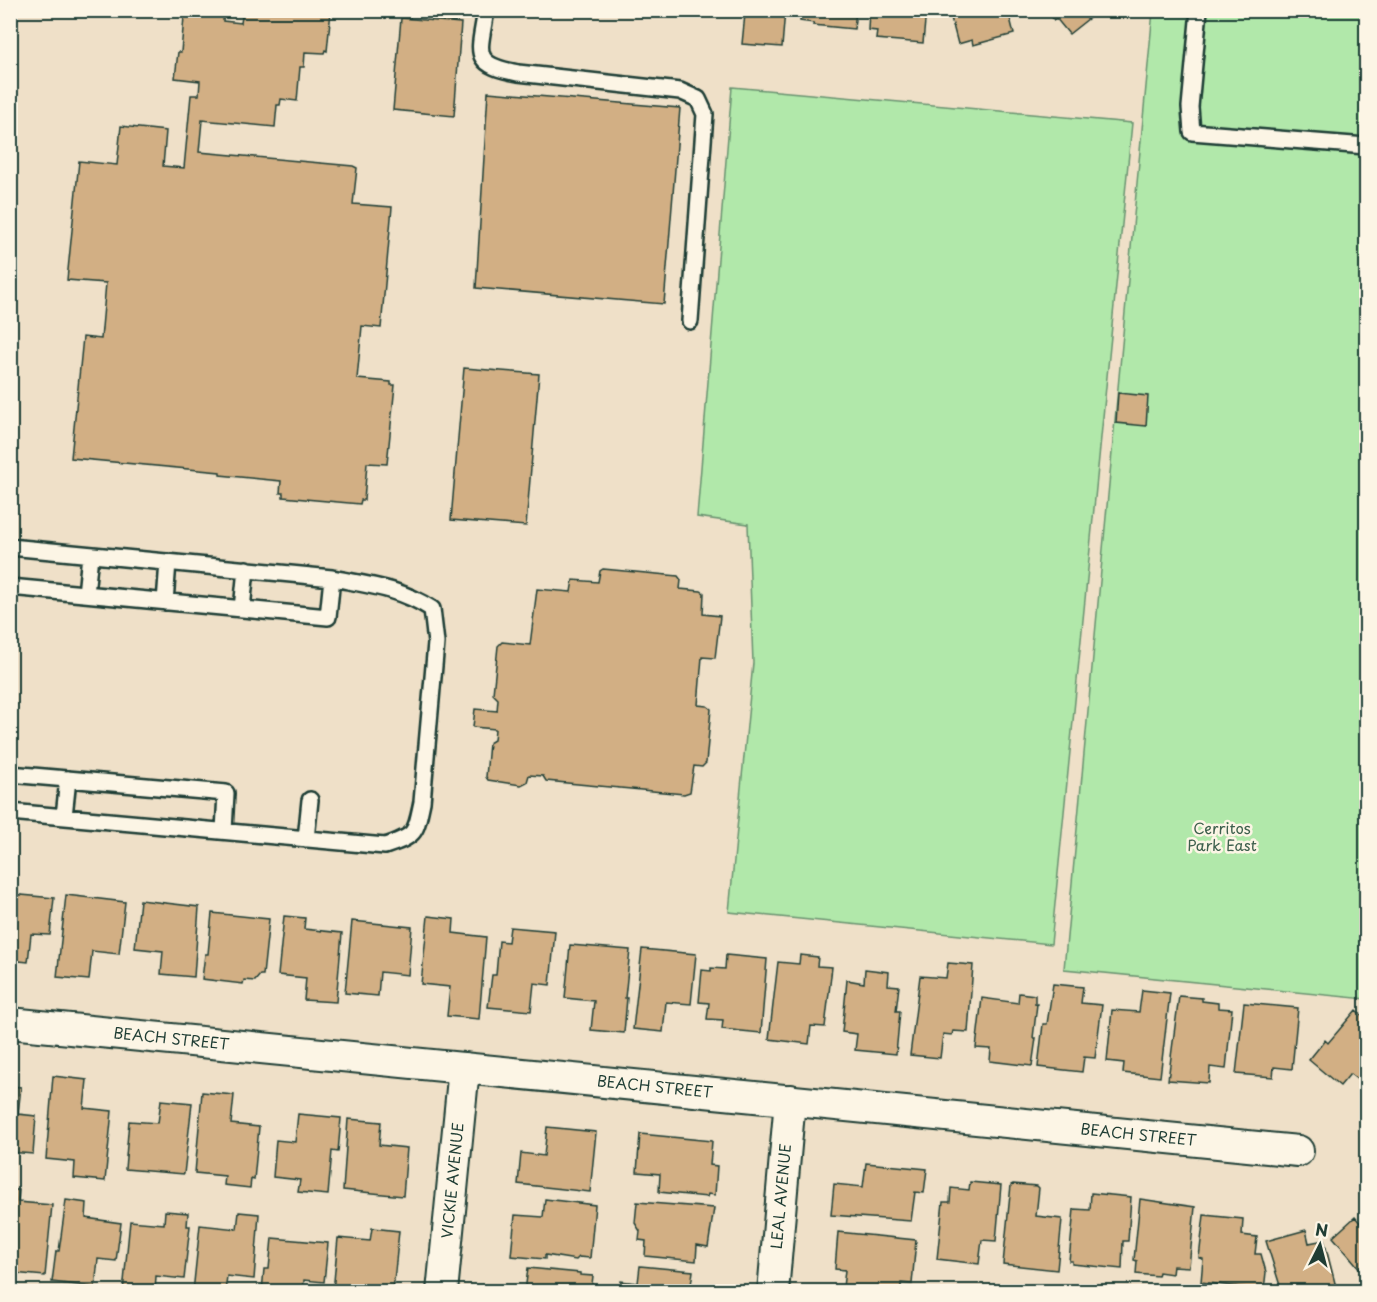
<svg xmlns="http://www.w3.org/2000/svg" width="1377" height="1302" font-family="'Playpen Sans',sans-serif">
	<rect width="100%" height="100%" fill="#efe0c8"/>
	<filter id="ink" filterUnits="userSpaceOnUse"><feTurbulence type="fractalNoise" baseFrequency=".0167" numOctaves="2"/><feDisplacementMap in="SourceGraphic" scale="12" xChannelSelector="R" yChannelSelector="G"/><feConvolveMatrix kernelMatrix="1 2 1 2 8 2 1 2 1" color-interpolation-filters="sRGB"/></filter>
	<g filter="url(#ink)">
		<path fill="#b1e8aa" stroke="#68926f" stroke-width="1.5" d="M1153,11H1366V999L1064,969Z
			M732,87L1132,123L1051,944L729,912L753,663L748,524L697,517Z"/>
		<path fill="#d2af84" stroke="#1f3d34" stroke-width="1.5" d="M190,10H224L223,21L241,23L243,10L331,11L327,51L325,50L324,53L305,52L304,67H300L297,101L281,99L280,105H277L275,127L202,120L199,152L353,166L357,168L353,204L392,207L381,328L362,326L357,379L391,382V385H395L387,464L367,463L364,500H361L360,504L283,497V493H280L281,481L220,475V472L71,458L83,337L101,339L106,283L67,280L79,161L117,165L121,126L166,131L163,166L184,168L191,95H199L200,81L175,78L178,52H181L184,17H189Z
			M731,10H785L782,47L742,44L745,14L731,12Z
			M801,10H856L854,29L813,25L814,23L800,21Z
			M869,10H926L923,43L876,39L877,31L868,30Z
			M949,10H1008L1014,34L973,45L972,40L958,44Z
			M1047,10H1097L1098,11L1069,34L1056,18L1054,20Z
			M401,18L461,23L454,116L393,110Z
			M488,92L680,108L664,304L476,288Z
			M464,368L539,374L526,526L451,520Z
			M1118,393L1148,396L1146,426L1116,423Z
			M603,569L678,576L681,580L680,589L701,591L704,593L703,614L720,616L715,658L702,657L698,705L707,706L711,709L706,763L702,767L694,766L690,792L684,794L546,781L543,776L529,775L527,782L521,785L488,780L486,777L489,743L494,740L495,729L473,727L475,709L497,711L498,699L493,694L498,646L502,642L530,645L537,589L571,592L573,580L598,582L600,571Z
			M10,894L54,898L50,935L31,934L28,962L10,960Z
			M66,895L125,902L119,954L92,951L89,980L57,977Z
			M140,900L199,907L194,977L161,974L163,951L135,948Z
			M212,913L269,919L263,975H260L255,981L244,980L243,984L202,979L205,954H208Z
			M284,916L305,918L304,929L342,933L336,1002L304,1000L306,978L278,975Z
			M428,916L454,919L453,933L486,937L479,1019L447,1016L450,987L421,984Z
			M352,921L412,927L408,975L380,972L378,996L345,993Z
			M510,927L555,931L550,985L534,983L531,1011L488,1007L492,975H496L499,941L508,942Z
			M570,945L630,950L625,998H627L624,1033L591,1030L594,1001L565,998Z
			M642,949L696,954L691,1004L666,1002L663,1032L633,1029Z
			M726,955L767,959L761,1033L722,1029L723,1020L707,1019L709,1003L699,1002L702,970L711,971V968L725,969Z
			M800,955L818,957L817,966L832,967L825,1027L811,1026L809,1044L769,1039L778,962L799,964Z
			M948,963L973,965L968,1032L953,1031L952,1035L943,1034L940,1058L910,1055L920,976L946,978Z
			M865,969L889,972L888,985L899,986L896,1011H900L896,1054L855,1050L857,1034L842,1032L847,980L864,983Z
			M1053,984L1083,987L1081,1003L1102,1005L1095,1058L1084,1057L1082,1072L1038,1067L1043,1024H1047Z
			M1142,990L1170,993L1160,1077L1123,1073L1124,1063L1107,1061L1112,1010L1139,1012Z
			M1019,993L1035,995V1004H1037L1033,1038H1036L1032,1066L990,1061L991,1049L976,1048L982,998L1018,1003Z
			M1179,996L1202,998V1001L1218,1003V1008L1232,1009L1226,1069L1210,1067L1209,1083L1168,1080Z
			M1244,1003L1298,1008L1292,1069L1274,1067L1273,1077L1236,1074Z
			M1356,1010L1366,1019V1078L1362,1083L1350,1074L1340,1086L1309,1060L1325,1040L1328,1043Z
			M53,1076L87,1080L84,1108L112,1111L105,1181L74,1178L75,1162L46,1159Z
			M10,1086L21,1087L18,1114L36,1116L33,1154L10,1152Z
			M202,1092L234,1095L231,1124L259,1127L254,1180L251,1179L250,1188L224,1185L225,1176L195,1173Z
			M161,1100L192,1103L184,1174L125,1169L129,1121L158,1123Z
			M298,1114L341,1118L338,1152L332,1151L328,1195L298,1192L300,1180L273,1177L276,1140L295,1142Z
			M348,1119L381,1122L379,1145L407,1148L403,1196L343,1190Z
			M547,1127L596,1132L590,1192L518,1184L521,1153L544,1156Z
			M640,1134L712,1141L710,1165L717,1166L715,1195L708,1194L707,1197L659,1192L660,1174L637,1172Z
			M866,1163L927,1169L924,1193L915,1192L911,1221L831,1215L834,1184L863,1187Z
			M970,1182L1001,1185L996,1241L982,1240L979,1264L937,1259L943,1202H950L951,1188L969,1190Z
			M1013,1184L1037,1186L1039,1188L1036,1216L1062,1219L1057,1270L1003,1264L1011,1185Z
			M10,1190H19L18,1202L52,1205L45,1276L13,1273L16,1249L10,1248Z
			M1091,1193L1131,1197L1128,1241H1123L1122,1269L1072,1264V1261H1069L1074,1209L1090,1210Z
			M545,1199L595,1205L590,1258L579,1257L576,1260L545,1255V1259L511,1256L515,1215L543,1217Z
			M1140,1199L1195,1207L1189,1267L1173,1266L1172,1274L1159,1272L1158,1276L1136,1274L1137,1261L1134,1260Z
			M66,1200L87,1203L86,1218L121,1223L116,1261L98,1259L95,1287L52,1282L56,1251H59Z
			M637,1202L714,1208L708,1247L697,1245L696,1261L645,1256L646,1241L639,1240L640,1231L635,1223Z
			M165,1211L188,1213L187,1226H190L184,1279L156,1276L155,1292H123L130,1221L164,1224Z
			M239,1212L259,1214L254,1279L227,1276L225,1292H193L200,1225L237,1229Z
			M1204,1215L1243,1219L1242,1235L1257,1237L1255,1254H1261L1266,1272L1264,1290L1201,1282L1203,1259L1199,1258Z
			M1355,1217L1361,1224L1366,1219V1276L1333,1237Z
			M372,1228L399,1231L393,1292L365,1289V1292H333L338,1238L370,1241Z
			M1306,1230L1309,1243L1324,1240L1336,1287L1322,1292H1282L1266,1241Z
			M838,1232L916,1240L912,1284L901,1283V1291L892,1292L843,1287L845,1270L835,1269Z
			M272,1238L328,1243L324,1282L304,1280L303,1292H262L264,1269H269Z
			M640,1266L693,1271L691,1285L706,1287V1292H620L621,1281L638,1283Z
			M528,1268L580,1273V1275L593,1276L591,1292H525Z"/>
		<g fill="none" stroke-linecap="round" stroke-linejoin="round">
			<g stroke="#1f3d34" stroke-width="20">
				<path id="service" d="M486,10C480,52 469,64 518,73L680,91L698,99L705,114L690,321
					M1199,10L1190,107L1192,132L1366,146
					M10,547L332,578C368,585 400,588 432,609L436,643L422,802C415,834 417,835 385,846L10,812
					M10,587L328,617L332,578
					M86,594L90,555
					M165,602L168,562
					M242,609L246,569
					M10,774L226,793L224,831
					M64,816L68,779
					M306,839L310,800"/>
			</g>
			<g stroke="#1f3d34" stroke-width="34">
				<g id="minor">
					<path id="s1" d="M10,1023L1298,1151"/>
					<path id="s2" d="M442,1292L464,1068"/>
					<path id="s3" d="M773,1292L790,1100"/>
				</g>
			</g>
			<use href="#service" stroke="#fcf5e5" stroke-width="15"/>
			<use href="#minor" stroke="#fcf5e5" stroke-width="30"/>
		</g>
	</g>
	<g text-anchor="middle" stroke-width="5" stroke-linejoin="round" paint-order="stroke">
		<g font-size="15" fill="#3c5f4c" stroke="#fcf5e5">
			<text x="1222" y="834">Cerritos<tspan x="1222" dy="17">Park East</tspan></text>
		</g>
		<g font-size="15" fill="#1f3d34" stroke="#fcf5e5">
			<text dy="5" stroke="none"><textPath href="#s1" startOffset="162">BEACH STREET</textPath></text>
			<text dy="5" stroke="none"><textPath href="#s1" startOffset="648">BEACH STREET</textPath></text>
			<text dy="5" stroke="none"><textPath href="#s1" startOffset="1134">BEACH STREET</textPath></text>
			<text dy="5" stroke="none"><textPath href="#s2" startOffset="112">VICKIE AVENUE</textPath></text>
			<text dy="5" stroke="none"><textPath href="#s3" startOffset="96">LEAL AVENUE</textPath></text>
		</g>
	</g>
	<rect width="1377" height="1302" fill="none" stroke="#fcf5e5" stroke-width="36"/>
	<rect x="18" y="18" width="1341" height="1266" fill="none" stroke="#1f3d34" stroke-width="2" filter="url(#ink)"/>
	<g transform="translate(1320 1245) rotate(6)" stroke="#fcf5e5" stroke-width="4.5" paint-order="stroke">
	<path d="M0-4.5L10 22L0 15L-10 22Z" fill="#1f3d34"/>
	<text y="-9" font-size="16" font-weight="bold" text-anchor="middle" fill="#1f3d34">N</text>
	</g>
</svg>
